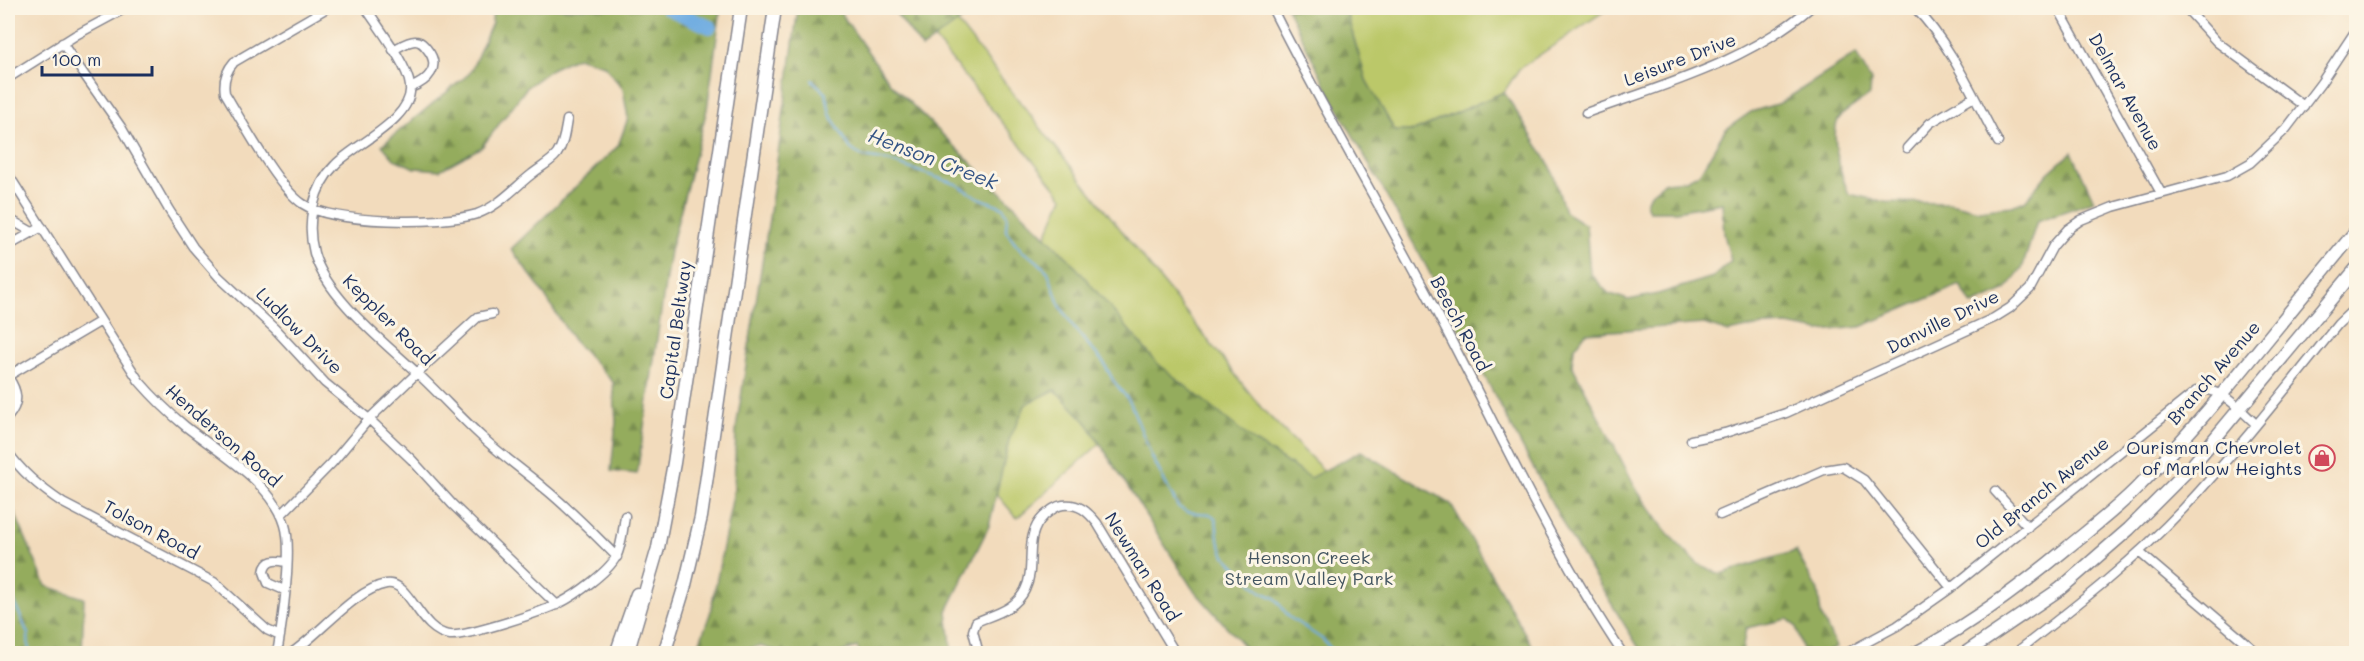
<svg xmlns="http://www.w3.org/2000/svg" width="2364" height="661" font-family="Mali,sans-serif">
	<defs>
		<pattern id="forest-firs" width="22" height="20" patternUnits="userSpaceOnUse" patternTransform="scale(1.5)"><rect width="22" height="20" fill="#94ac5d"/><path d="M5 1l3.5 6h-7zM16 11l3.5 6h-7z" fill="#788c50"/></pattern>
	</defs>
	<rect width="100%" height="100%" fill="#fcf5e5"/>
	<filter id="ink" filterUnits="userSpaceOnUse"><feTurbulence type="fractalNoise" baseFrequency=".0167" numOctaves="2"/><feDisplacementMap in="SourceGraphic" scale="12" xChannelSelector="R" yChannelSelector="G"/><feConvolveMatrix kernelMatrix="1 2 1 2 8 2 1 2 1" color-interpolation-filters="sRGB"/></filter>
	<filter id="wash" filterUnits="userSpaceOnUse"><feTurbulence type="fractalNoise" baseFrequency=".008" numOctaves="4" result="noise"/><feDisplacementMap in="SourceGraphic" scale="24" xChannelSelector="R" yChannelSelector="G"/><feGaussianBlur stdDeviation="1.35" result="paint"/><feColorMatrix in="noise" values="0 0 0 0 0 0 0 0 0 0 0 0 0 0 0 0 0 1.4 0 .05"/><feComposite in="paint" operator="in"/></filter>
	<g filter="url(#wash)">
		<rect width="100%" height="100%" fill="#f2dbbc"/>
		<path fill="#bbc869" stroke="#6b7c64" stroke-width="1.5" d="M909,8H946L1263,410L1404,550L1475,653L1029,274L1063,197Z
			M1345,8H1604L1606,10L1519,69L1504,92L1414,131H1395L1366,80Z
			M1026,355L1105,439L1017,518L994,491Z"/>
		<path fill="url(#forest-firs)" stroke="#586e5e" stroke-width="1.5" d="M493,8H721L707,109L670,251L637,474L611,471L616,422L613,382L573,340L538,285L511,249L618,146L628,118L623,89L604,65L577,57L553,68L527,87L482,147L440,170L415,168L394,159L382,145L470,73L492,23Z
			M798,8H835L840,12L889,82L1069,259L1157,363L1255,442L1310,478L1361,451L1451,504L1536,653H1250L1192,588L1087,423L1055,390L1026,404L1009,440L989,526L947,611L952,653H860L857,647L837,654L782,653L760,646L729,653H696L710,614L734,490L736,429L770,212Z
			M892,8H978L922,48Z
			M1287,8H1345L1366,80L1395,131H1414L1504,92L1551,167L1565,212L1586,225L1590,273L1608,293L1628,300L1658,294L1713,277L1731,261L1724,234L1722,203L1676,211H1649L1646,203L1650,194L1665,182L1686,180L1700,173L1725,130L1751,112L1780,103L1856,54L1871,81L1870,95C1861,102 1847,109 1840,117C1828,132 1842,179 1849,194L1885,202L1950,203L1978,210L2012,206L2025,201L2048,173L2072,152L2094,201L2037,221L2022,269L2005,291L1972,305L1960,285L1860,327L1820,331L1787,325L1752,327L1729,332L1704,324L1586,333L1574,349L1572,365L1638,492L1668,534L1698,564L1720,574L1796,551L1818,591L1821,615L1836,647L1826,653H1804L1796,627L1788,619L1746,628L1742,653H1642L1570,537L1426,266L1332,98Z
			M8,497L46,586L84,598L82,653H8Z"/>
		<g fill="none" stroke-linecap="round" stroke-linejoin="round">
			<path stroke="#6eace1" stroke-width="2" d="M812,80L826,93L830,114L850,148L855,152L864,157L888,161L956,184L977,197L1003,207L1007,215L1006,230L1009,235L1022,251L1037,261L1048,272L1059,304L1074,328L1104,363L1113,380L1130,402L1152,457L1178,507L1187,512L1210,514L1216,519L1218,538L1225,556L1261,592L1275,598L1289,617L1322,639L1336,654
				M8,580L10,592L28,634L29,654"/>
			<path stroke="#6eace1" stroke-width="14" d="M667,8L710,27"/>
		</g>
	</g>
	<g filter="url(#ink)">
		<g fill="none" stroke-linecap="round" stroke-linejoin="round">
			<g stroke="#86858d" stroke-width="11">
				<path id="minor" d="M327,8L234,62C226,71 223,81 225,93C242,121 278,188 303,204C333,224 442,225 477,214C499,206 514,188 532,174C539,168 551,162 557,154C564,144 565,131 567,120
					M366,8C378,27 408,65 410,86C414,119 355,144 335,165C313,187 306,223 314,253C326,297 384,342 416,372C439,393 459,416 481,436C501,455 523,470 544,488C570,509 593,533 617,557
					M1272,8C1324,112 1384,212 1438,315C1498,428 1551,547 1623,654
					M1915,8C1950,43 1974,98 1998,142
					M2058,8L2161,193
					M2186,8L2217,42L2304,106
					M62,43L121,127L169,210L193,247L219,277L275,329L325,383L369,419L412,460L452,504L557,605
					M393,50C399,47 408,41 415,41C421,41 424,45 427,49C442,67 428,81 410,88
					M8,78L76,35L126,8
					M1586,113C1664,85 1747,62 1810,8
					M1907,148L1930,123L1974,97
					M8,174L139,381C153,397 168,412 185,426C218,452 273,483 285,525C293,550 282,625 277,654
					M11,220L32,232
					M8,246L42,227
					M8,376L101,321
					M8,377C18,391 20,403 8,417
					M1691,440L1725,433L1786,413L1994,318L2010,308L2030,289L2053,246L2068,229L2081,220L2113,207L2227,176L2250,163L2286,129L2321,83L2356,30
					M8,452C22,473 42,489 63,503L214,582L267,630L280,636
					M1995,491L2028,527
					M281,515L332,463L369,419L417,373L478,317L492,314
					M1720,515L1824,470L1843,467L1864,480L1951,588
					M2139,552L2259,654
					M284,590L268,583L264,572C266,559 276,560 286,562
					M290,654C318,636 354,590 386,584C410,579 419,632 450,635C466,637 545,611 560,603C576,595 608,572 616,557C622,546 623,528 625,516
					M979,654L973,631L976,622C994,614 1015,610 1025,590C1037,566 1022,537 1044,516C1050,511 1055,506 1063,505C1079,503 1088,512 1097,523L1176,654
					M1845,654L1897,626L1951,588L2196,391C2220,385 2239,409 2256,424
					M2014,654C2073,608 2132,563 2183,509C2238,450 2288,386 2338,324L2356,307"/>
			</g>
			<g stroke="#86858d" stroke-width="15">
				<path id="highway" d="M616,654L637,594
					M627,654L658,548L674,463L741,8
					M664,654L685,585L701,517L775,8
					M1914,654C1969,625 2019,588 2067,548C2090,529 2114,511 2136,489C2215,409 2284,317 2356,231
					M1964,654L2060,589L2129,529L2191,467L2356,269"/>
			</g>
			<use href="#minor" stroke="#fff" stroke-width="8"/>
			<use href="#highway" stroke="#fff" stroke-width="12"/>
		</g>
	</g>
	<defs>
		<g id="shop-ring" transform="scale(1.35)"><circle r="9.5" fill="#fcf5e5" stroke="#d1495b" stroke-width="1.5"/><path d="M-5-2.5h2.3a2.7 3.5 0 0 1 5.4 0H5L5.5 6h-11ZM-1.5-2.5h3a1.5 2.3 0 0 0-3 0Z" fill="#d1495b"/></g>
	</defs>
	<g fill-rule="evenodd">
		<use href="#shop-ring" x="2322" y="458"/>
	</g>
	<g text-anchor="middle" stroke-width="6" stroke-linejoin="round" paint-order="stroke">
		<g font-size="18" fill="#1b2f5e" stroke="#fcf5e5">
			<text transform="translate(1680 60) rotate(-21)" y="6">Leisure Drive</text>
			<text transform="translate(2125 92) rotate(61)" y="6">Delmar Avenue</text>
			<text transform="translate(388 320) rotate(45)" y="6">Keppler Road</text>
			<text transform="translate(1943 322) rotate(-26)" y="6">Danville Drive</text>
			<text transform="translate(1460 324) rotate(62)" y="6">Beech Road</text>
			<text transform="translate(676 330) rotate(-82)" y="6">Capital Beltway</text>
			<text transform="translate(299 331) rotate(45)" y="6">Ludlow Drive</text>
			<text transform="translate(2214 373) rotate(-49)" y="6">Branch Avenue</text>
			<text transform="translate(223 436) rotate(41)" y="6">Henderson Road</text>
			<text transform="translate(2042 493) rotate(-39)" y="6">Old Branch Avenue</text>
			<text transform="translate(151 530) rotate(28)" y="6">Tolson Road</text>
			<text transform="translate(1142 567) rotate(58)" y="6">Newman Road</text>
		</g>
		<g font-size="18" fill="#1b2f5e" stroke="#fcf5e5" text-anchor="end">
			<text x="2302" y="454">Ourisman Chevrolet<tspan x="2302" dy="21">of Marlow Heights</tspan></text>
		</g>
		<g font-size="18" fill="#435561" stroke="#fcf5e5">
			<text x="1309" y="564">Henson Creek<tspan x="1309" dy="21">Stream Valley Park</tspan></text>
		</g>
		<g font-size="20" font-style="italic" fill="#345485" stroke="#fcf5e5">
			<text transform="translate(933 159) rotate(21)" y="7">Henson Creek</text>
		</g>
	</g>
	<rect width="2364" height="661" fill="none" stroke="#fcf5e5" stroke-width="30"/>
	<path d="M42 66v9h110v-9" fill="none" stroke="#1b2f5e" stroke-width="3"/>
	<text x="51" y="66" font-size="18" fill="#1b2f5e" stroke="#fcf5e5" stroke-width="4.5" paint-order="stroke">100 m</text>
</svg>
